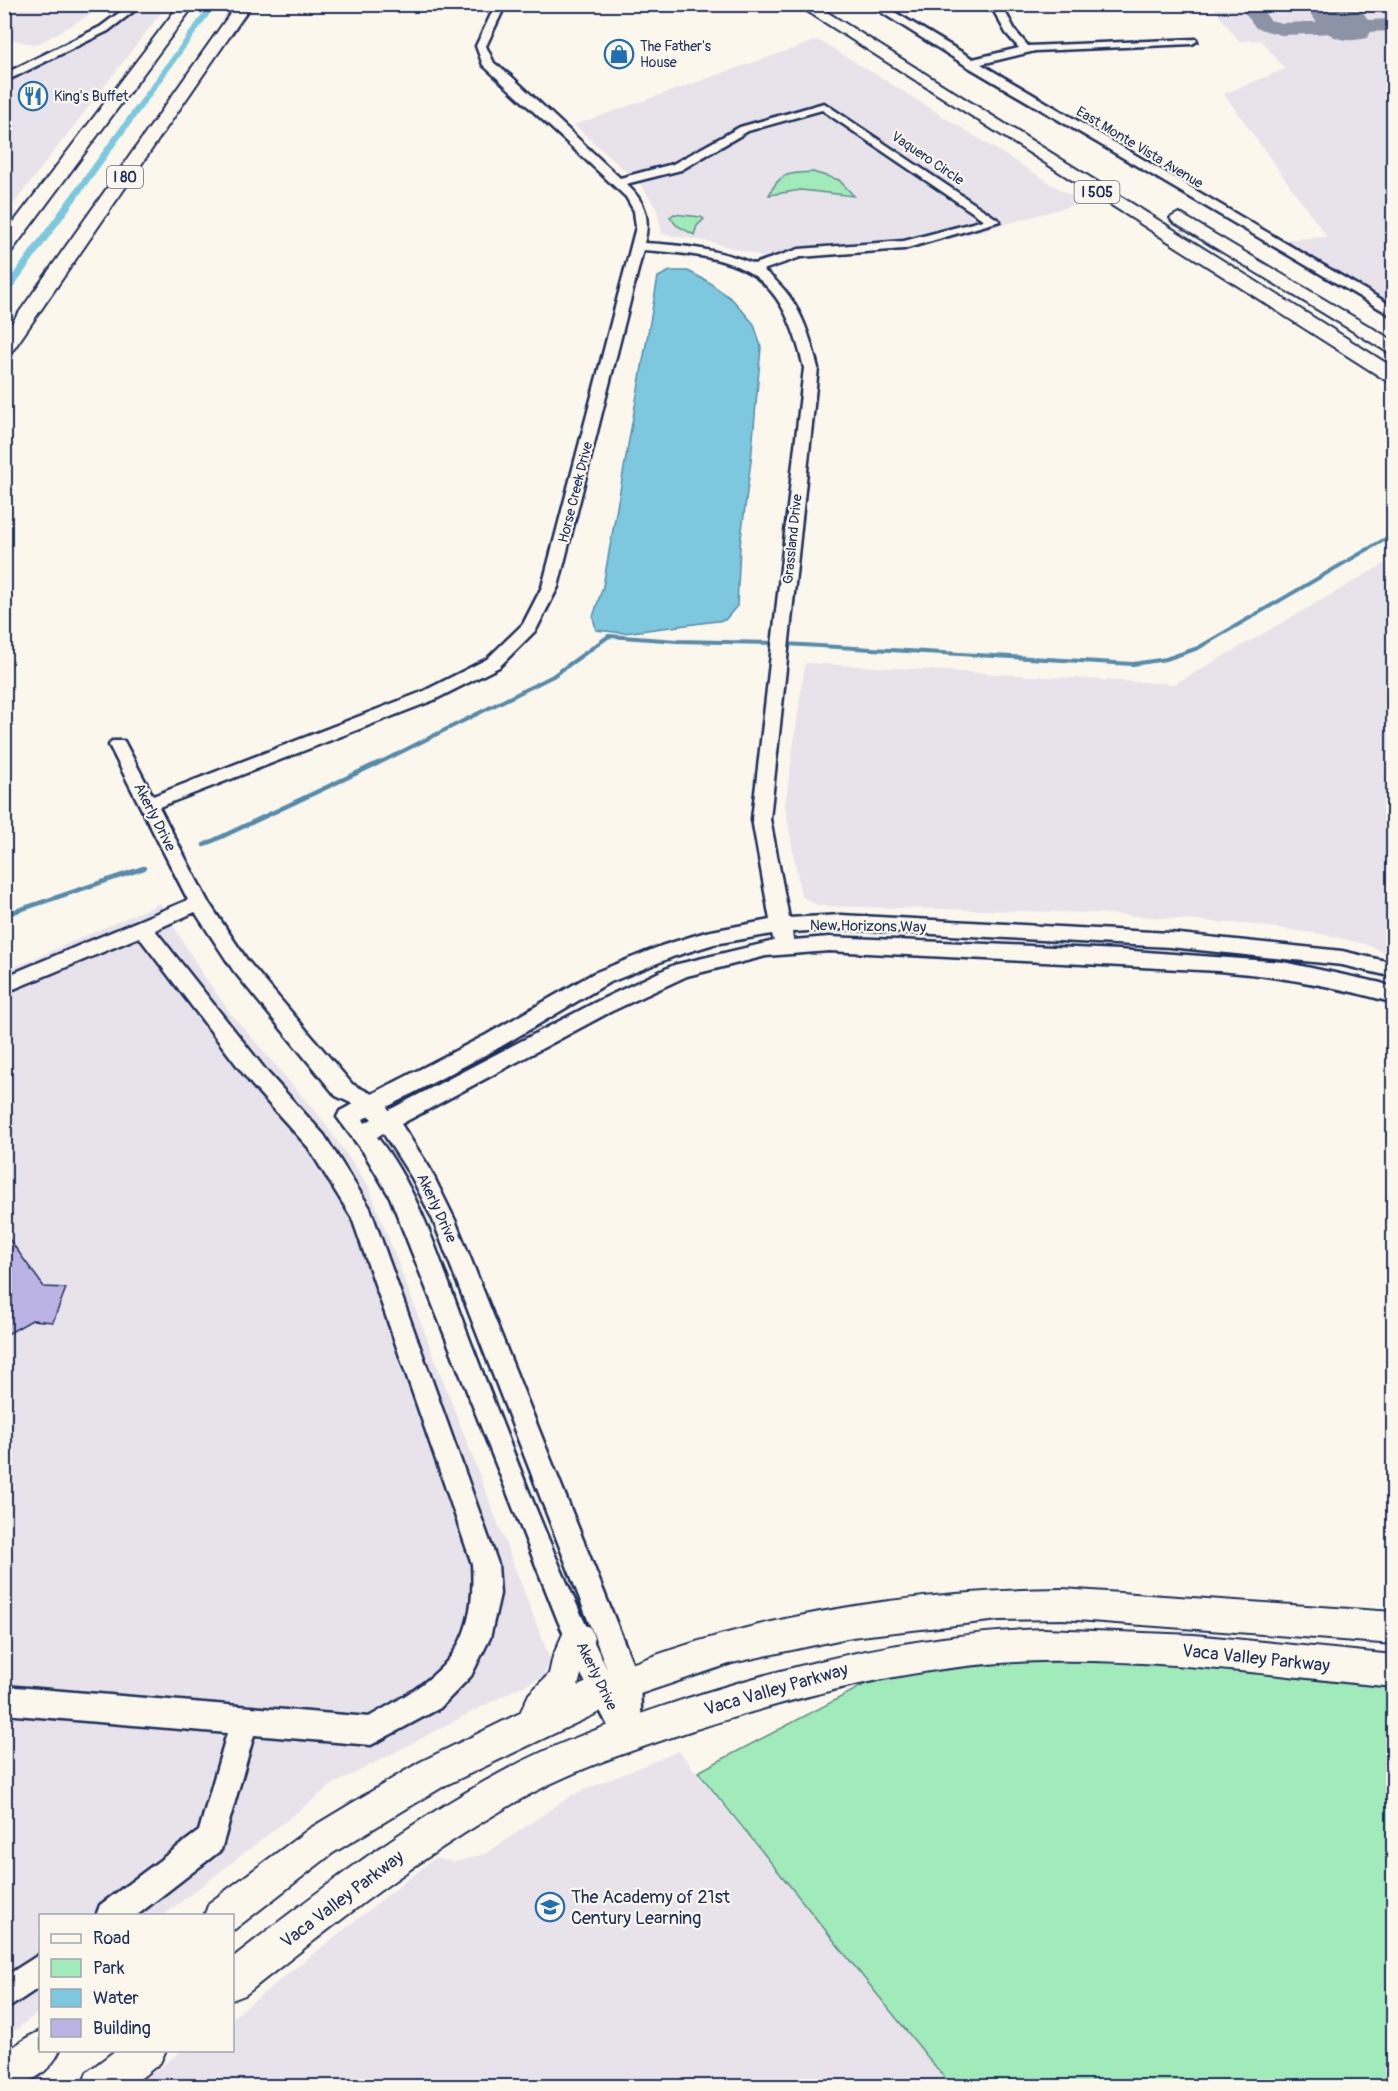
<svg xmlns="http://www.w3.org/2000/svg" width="1398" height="2091" font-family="Pangolin,sans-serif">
	<rect width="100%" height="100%" fill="#fbf7ec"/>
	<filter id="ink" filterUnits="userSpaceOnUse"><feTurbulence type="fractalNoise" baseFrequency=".0167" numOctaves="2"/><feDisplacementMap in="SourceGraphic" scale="12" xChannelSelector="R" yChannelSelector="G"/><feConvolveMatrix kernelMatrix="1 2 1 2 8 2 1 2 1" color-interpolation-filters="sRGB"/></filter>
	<g filter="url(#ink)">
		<path fill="#e8e3ea" d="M5,4H103V5L92,14L36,45L5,38Z
			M139,5H167L5,215V81L101,31Z
			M1211,5H1393V305L1279,240L1327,237L1224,94L1285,69L1261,40L1239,41Z
			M818,40L880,77L1082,203L922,247L882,253L817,255L793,259L778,266L757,255L711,242L662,234L657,210L642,186L574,125Z
			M1393,559V956L1365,944L1327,935L1256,925L1095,913L819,906L801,896L785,806L805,663L1175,684Z
			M160,903L201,972L229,1011L323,1121L368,1185L550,1659L543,1677L516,1689L332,1785L164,1915L40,1916V2011L5,2038L4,972Z
			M679,1751L951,2086H134L182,2051L232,2050L233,2017L435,1858L454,1862L485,1854L572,1795Z"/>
		<path fill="#a1eab9" stroke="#5e8c8c" stroke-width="1.5" d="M813,172L839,180L854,196L801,190L769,195C780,172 789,173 813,172Z
			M674,214L701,217L704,219L697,226L694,235L676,225L670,217Z
			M923,1654L1393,1671V2086H951L698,1772Z"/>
		<path fill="#7dc8de" stroke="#568bab" stroke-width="1.5" d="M670,271H688L707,281L733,300L754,324L761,347L751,461L740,546L737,606L725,620L624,633L596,630L593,617L603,586L658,277Z"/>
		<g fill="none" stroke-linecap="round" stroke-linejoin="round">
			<path stroke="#568bab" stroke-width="4" d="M785,644L1133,664L1166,659L1198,648L1394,534
				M375,765L553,676L609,636L677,641L777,643"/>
			<path stroke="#568bab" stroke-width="4.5" d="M204,845L378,763
				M4,915L144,868"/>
			<path fill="#7dc8de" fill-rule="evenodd" d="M210,4H217L7,296L4,297V287Z"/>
			<path fill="#8b93a5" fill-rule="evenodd" d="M1238,4H1258L1270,20L1282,23L1394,19V31L1281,35L1256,28Z"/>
			<path fill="#8b93a5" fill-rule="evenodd" d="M1304,4H1356L1374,27L1367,38C1333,46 1322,31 1304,4Z"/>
		</g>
		<path fill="#bab3e4" stroke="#1b2f5e" stroke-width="1.5" d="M4,1232L44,1287L66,1288L53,1322L32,1320L4,1336Z"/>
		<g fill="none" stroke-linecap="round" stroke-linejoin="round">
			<g stroke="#1b2f5e" stroke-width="5">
				<path id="minor" d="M131,4H143L108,31L4,82V74L100,27Z
					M496,4H506L486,46L494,63L511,76L620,178L673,164L740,127L824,103L1000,221L904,249L801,257L763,270C797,295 808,328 818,368L770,819L789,918L841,915L1170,933L1342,951L1394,963V977L1342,965L1170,947L841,929L792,932L793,940L829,937L1119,950L1283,962L1381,983L1394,988V1003C1336,986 1279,976 1219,971L829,951L766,956L687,976L610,1012L401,1124L429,1167L455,1220L640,1682L642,1735L638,1745L628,1749L618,1745L582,1676L558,1621L390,1197L364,1153L337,1117L340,1111L353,1104L336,1096L233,970L195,912L155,930L268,1073L324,1135L370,1208L498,1564L500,1594L490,1638L471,1676L440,1708L371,1745L254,1735L221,1850L136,1916H96L100,1905L199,1831L227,1733L4,1714V1686L369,1717C440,1677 477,1653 472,1564L352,1218L308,1147L252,1085L139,937L4,993V977L188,900L109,745L112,741H124L153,796L422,692L487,659L523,624L542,587L636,227L634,211L626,197L483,65L476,46ZM822,110L984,220L904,241L799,249L754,264C718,249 682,245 644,243C651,218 645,201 626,184L681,170L748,131ZM643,250C740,257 780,266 804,368L752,819L770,920L706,932L661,946L594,973L486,1035L372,1094L352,1084L247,960L207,900L159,807L434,700L499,667L536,630L558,587ZM772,934L774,941L674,965L596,1002L389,1110L387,1107L500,1047L608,983L675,956L714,944ZM369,1116L372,1119L365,1123L363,1119ZM383,1133L412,1178L433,1220L607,1669C553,1560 510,1443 466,1330C441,1265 421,1192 377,1137Z
					M868,4H881L973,59L1019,48L1006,33L990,4H1001L1016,32L1028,46L1196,39L1197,41L1192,44L1035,51L981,64L1394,307V317L965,65Z
					M40,1954V1987L4,2011V1977Z"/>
			</g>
			<g stroke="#1b2f5e" stroke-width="4">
				<path id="major" d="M1063,1589L1394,1612V1644L1063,1619L999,1620L852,1637L732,1663L631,1697L444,1786L333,1853L235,1929L232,1930V1916H204L209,1903L309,1829L420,1762L520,1713L529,1694L549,1674L553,1656L566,1627L578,1622L590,1627L594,1638L585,1659L578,1686C730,1618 897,1591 1063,1589Z
					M1044,1629L1194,1635L1394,1655V1687C1277,1676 1159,1658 1041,1661C920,1664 805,1694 690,1731C633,1750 575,1769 523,1798C423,1854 334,1924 245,1995L232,2000V1958C318,1891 404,1825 500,1773C558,1741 622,1720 685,1699C803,1661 920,1634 1044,1629Z
					M40,2031V2050H60C50,2073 28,2086 4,2086V2053L28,2037Z
					M116,2050H166L160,2063L131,2086H82L87,2072Z"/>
			</g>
			<g stroke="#1b2f5e" stroke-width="4">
				<path id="highway" d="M180,4H195L11,252L4,253V235Z
					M237,4H252L11,353L4,355V334Z
					M796,4H814L1394,368V383L1387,381Z
					M1179,213L1394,341V356L1173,222L1170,218Z"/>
			</g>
			<use href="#minor" fill="#fbf7ec" fill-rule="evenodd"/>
			<use href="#major" fill="#fbf7ec" fill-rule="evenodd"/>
			<use href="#highway" fill="#fbf7ec" fill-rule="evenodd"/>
		</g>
	</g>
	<defs>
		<g id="shop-ring" transform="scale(1.5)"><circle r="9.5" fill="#fbf7ec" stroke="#1f6fb2" stroke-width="1.5"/><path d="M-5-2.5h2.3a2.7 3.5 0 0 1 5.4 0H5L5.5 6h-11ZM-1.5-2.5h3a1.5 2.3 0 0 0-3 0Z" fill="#1f6fb2"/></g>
		<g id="restaurant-ring" transform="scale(1.5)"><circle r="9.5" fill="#fbf7ec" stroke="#1f6fb2" stroke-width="1.5"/><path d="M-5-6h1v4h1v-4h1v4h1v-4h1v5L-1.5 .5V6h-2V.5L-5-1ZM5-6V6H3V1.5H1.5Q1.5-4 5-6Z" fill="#1f6fb2"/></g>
		<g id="school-ring" transform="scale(1.5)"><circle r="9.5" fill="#fbf7ec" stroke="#1f6fb2" stroke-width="1.5"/><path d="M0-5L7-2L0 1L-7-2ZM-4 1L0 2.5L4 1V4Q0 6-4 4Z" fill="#1f6fb2"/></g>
	</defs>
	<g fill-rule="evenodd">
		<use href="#shop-ring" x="619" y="54"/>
		<use href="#restaurant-ring" x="33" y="96"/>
		<use href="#school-ring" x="550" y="1907"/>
	</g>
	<g text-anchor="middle" stroke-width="4.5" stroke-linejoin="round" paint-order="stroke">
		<g font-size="14" fill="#1b2f5e" stroke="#fbf7ec" text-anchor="start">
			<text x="640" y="51">The Father's<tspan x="640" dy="16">House</tspan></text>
			<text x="54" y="101">King's Buffet</text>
		</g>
		<g font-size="14" fill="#1b2f5e" stroke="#fbf7ec">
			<text transform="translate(1140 147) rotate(31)" y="5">East Monte Vista Avenue</text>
			<text transform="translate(928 158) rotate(34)" y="5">Vaquero Circle</text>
			<text transform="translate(575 492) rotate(-76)" y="5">Horse Creek Drive</text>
			<text transform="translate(792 539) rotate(-84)" y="5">Grassland Drive</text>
		</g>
		<g fill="#fbf7ec" stroke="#5e6b89" stroke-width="1.5">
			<rect x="107" y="166" width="36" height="22" rx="4.5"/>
			<rect x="1074.5" y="181" width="45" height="22" rx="4.5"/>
		</g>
		<g font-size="14" font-weight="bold" fill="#1b2f5e">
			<text x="125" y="182">I 80</text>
			<text x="1097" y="197">I 505</text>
		</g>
		<g font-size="15" fill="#1b2f5e" stroke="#fbf7ec">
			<text transform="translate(155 817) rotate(63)" y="5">Akerly Drive</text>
			<text transform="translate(868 926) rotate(1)" y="5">New Horizons Way</text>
			<text transform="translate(437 1208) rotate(65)" y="5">Akerly Drive</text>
			<text transform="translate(597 1676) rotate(64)" y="5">Akerly Drive</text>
		</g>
		<g font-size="18" fill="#1b2f5e" stroke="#fbf7ec">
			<text transform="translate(1256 1658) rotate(6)" y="6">Vaca Valley Parkway</text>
			<text transform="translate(776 1689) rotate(-16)" y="6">Vaca Valley Parkway</text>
			<text transform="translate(342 1899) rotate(-37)" y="6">Vaca Valley Parkway</text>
		</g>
		<g font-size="18" fill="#1b2f5e" stroke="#fbf7ec" text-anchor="start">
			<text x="571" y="1903">The Academy of 21st<tspan x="571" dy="21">Century Learning</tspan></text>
		</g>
	</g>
	<rect width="1398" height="2091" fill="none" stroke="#fbf7ec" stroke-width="24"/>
	<rect x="12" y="12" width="1374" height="2067" fill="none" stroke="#1b2f5e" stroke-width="2" filter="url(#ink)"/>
	<rect x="39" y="1914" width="195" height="138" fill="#fbf7ec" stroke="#a1a7b3" stroke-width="1.5"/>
	<rect x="51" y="1934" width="30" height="9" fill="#fbf7ec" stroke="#a1a7b3" stroke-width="1.5"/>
	<text x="93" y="1944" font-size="18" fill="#1b2f5e">Road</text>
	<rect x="51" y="1959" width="30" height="18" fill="#a1eab9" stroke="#a1a7b3" stroke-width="1.5"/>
	<text x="93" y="1974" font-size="18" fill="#1b2f5e">Park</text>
	<rect x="51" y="1989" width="30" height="18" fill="#7dc8de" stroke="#a1a7b3" stroke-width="1.5"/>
	<text x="93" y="2004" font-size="18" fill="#1b2f5e">Water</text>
	<rect x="51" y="2019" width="30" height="18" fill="#bab3e4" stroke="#a1a7b3" stroke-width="1.5"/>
	<text x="93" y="2034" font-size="18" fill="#1b2f5e">Building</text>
</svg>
